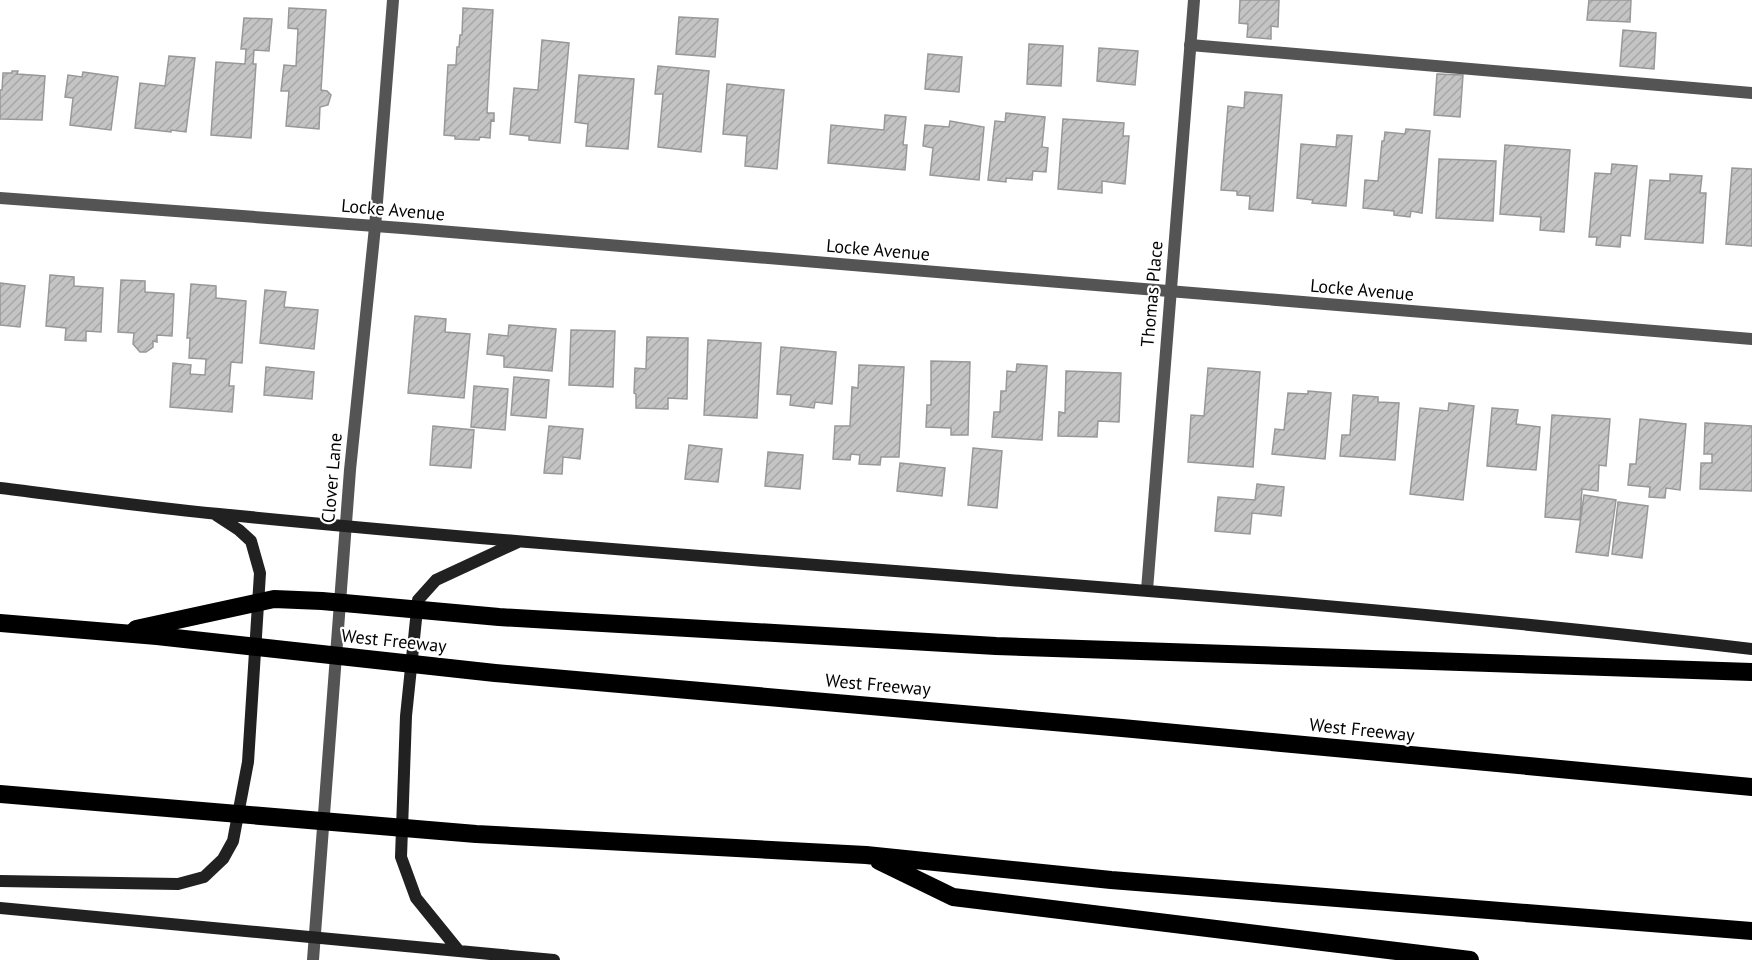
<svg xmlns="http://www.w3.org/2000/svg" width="1752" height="960" font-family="'PT Sans',sans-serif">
	<defs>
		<pattern id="building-hatch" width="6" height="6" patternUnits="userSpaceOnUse" patternTransform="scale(1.5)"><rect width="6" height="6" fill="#c4c4c4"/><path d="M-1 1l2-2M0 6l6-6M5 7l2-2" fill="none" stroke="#a7a7a7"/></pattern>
	</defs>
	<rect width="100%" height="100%" fill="#fff"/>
	<path fill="url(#building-hatch)" stroke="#989898" stroke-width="1.5" d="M1240,0H1279L1278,27L1271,26V39L1247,37L1248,24L1239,23Z
		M1589,0H1631L1630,22L1587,20Z
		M289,8L326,10L321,90L327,91L331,95L328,105L320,107L319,129L286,126L289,91H281L284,65L296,66L298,29L288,28Z
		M463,8L493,10L487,113H494V121L491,120L490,138L480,137L479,140L455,139V136L444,135L448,65H456L457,47H459L460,35H462Z
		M679,17L718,19L715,57L676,54Z
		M244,18L272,19L269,51L254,50L253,64H256L251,138L211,135L216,62L245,64L246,49H241Z
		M1623,30L1656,33L1654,69L1620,66Z
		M542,40L569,43L560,143L529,140V136L510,134L514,88L538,90Z
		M1029,44L1063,46L1061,86L1027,84Z
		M1099,48L1138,51L1135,85L1097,81Z
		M928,54L962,57L959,92L925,89Z
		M169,56L195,58L186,132L171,130V132L135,128L140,83L165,86Z
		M658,66L709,71L701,152L658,147L663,94H655Z
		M12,71H18L17,74L45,76L42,120L0,119V90H2L3,73H12Z
		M83,72L118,77L111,130L70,125L73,98L65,97L68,75L82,77Z
		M1437,74L1463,75L1460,117L1434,115Z
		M579,75L634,79L628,149L586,146L588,124L575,122Z
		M727,84L784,90L777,169L745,166L747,136L723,134Z
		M1245,92L1282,95L1273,211L1249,209L1250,196L1237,195V191L1221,190L1228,106L1244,108Z
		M1006,113L1045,117L1042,147L1048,148L1046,172L1033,171L1032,180L1006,178V182L988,180L995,121L1005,122Z
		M885,115L906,117L903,145H907L905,170L828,163L831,125L884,130Z
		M1063,119L1124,123L1123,136H1129L1125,184L1102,181V193L1058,189Z
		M950,121L984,127L979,180L930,175L933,148L923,146L925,125L949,127Z
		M1406,129L1430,131L1422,213L1411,211L1410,217L1394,215V211L1363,208L1365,180L1378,181L1382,141H1384L1385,132L1405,134Z
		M1337,135L1352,136L1346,206L1312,203L1313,200L1297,198L1301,144L1336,147Z
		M1505,145L1570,150L1564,232L1540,230L1541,217L1500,214Z
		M1439,159L1496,161L1493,221L1436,218Z
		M1612,164L1637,166L1630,236L1621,235L1620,247L1596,245L1597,237H1589L1595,173L1611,174Z
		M1732,168L1752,169V246L1726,244Z
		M1670,174L1702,176L1700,193H1706L1703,243L1645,239L1650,180L1670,181Z
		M50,275L74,277V286L103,288L101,332L86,331V341L65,340L66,328L46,326Z
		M121,280L145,281V292L174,294L172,336L157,335V342L153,341V347L146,352H140L133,344L134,333L118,332Z
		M0,283L25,286L20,327L0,325Z
		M191,284L216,286V298L246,301L242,363L231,362L229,386H234L232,412L170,407L173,363L191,365L190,374L205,375L206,359L189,358L190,338H187Z
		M265,290L286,292L284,307L318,310L314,349L260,343Z
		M415,316L446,319L445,332L470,334L464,398L408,393Z
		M509,325L556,329L552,371L504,367V356L487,354L489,334L508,336Z
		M571,330L615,331L613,387L569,385Z
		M647,337L688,338L687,399L668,398V409L636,408V394L634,393L635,368L646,369Z
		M708,340L761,343L757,418L704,415Z
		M781,347L836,352L832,404L815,402L814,408L790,405L791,395L777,394Z
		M931,361L970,362L968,435H951V428L926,427L927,405H931Z
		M1017,364L1047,366L1042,440L992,437L994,412H1000L1001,391H1006L1007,371L1016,372Z
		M859,365L904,367L899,457H881L880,465L859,464L860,455L851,454L850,460L833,459L835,426H850L852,387L858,388Z
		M266,367L314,372L312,399L264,395Z
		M1208,368L1260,372L1253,467L1188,462L1191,415L1204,416Z
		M1066,371L1121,373L1119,422L1098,421L1097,437L1058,436L1059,412L1065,413Z
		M514,377L549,380L546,418L511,415Z
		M474,386L508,389L505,430L471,427Z
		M1308,391L1331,393L1325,459L1272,454L1275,429L1284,430L1288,393L1308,394Z
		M1353,395L1378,397V402L1399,403L1395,460L1340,456L1342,435H1350Z
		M1449,403L1474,406L1463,500L1410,494L1420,408L1448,411Z
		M1492,408L1518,410L1516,424L1540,427L1536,470L1487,466Z
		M1552,415L1610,419L1606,466L1599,465L1598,491L1582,489L1580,520L1545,517Z
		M1640,419L1686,424L1680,490L1666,488L1665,498L1649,497L1650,487L1628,485L1630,464H1636Z
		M1705,423L1752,426V491L1700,489L1701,463H1712V454H1704Z
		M433,426L474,430L471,468L430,465Z
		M549,426L583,429L580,459L563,457L562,474L544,473Z
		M689,445L722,449L718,482L685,479Z
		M973,448L1002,451L997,508L968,505Z
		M768,452L803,455L800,489L765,486Z
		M900,463L945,468L942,496L897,491Z
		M1257,484L1284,487L1281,516L1252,513L1250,534L1215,531L1218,497L1255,500Z
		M1584,495L1616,500L1608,556L1576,552Z
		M1618,502L1648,506L1642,558L1612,554Z"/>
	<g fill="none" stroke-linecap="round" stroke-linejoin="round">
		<path stroke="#545454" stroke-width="12" d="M1190,45L1752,93"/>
		<path stroke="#545454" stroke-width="12" d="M0,198L402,228L1752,339
			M1147,590L1194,0"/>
		<path stroke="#545454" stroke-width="12" d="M313,960L350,470L375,227L393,0"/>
		<path stroke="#212121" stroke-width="12" d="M0,488C73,497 146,507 219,514C730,565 1243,589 1752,649
			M0,881L178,884L204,877L223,859L233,841L248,762L260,573L251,541L239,530L216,515
			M0,908L554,960
			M459,951L416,898L401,857L406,716L418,600L436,580L518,542"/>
		<path stroke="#000" stroke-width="18" d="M0,623L157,636L495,673L1122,728L1752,787
			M136,629L274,599L322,601L499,617L996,646L1752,672
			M0,794L476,834L866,855L1111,880L1752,931
			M879,861L953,897L1470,960"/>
	</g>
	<g text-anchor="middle" stroke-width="4.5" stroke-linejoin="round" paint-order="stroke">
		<g font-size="18" fill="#000" stroke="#fff">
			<text transform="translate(393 210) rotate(5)" y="6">Locke Avenue</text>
			<text transform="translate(878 250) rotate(5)" y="6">Locke Avenue</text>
			<text transform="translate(1362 290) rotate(5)" y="6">Locke Avenue</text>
			<text transform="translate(1152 294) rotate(-85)" y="6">Thomas Place</text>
			<text transform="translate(332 478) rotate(-85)" y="6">Clover Lane</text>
			<text transform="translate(394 641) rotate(6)" y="6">West Freeway</text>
			<text transform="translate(878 685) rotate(5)" y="6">West Freeway</text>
			<text transform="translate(1362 730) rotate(6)" y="6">West Freeway</text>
		</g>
	</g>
</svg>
